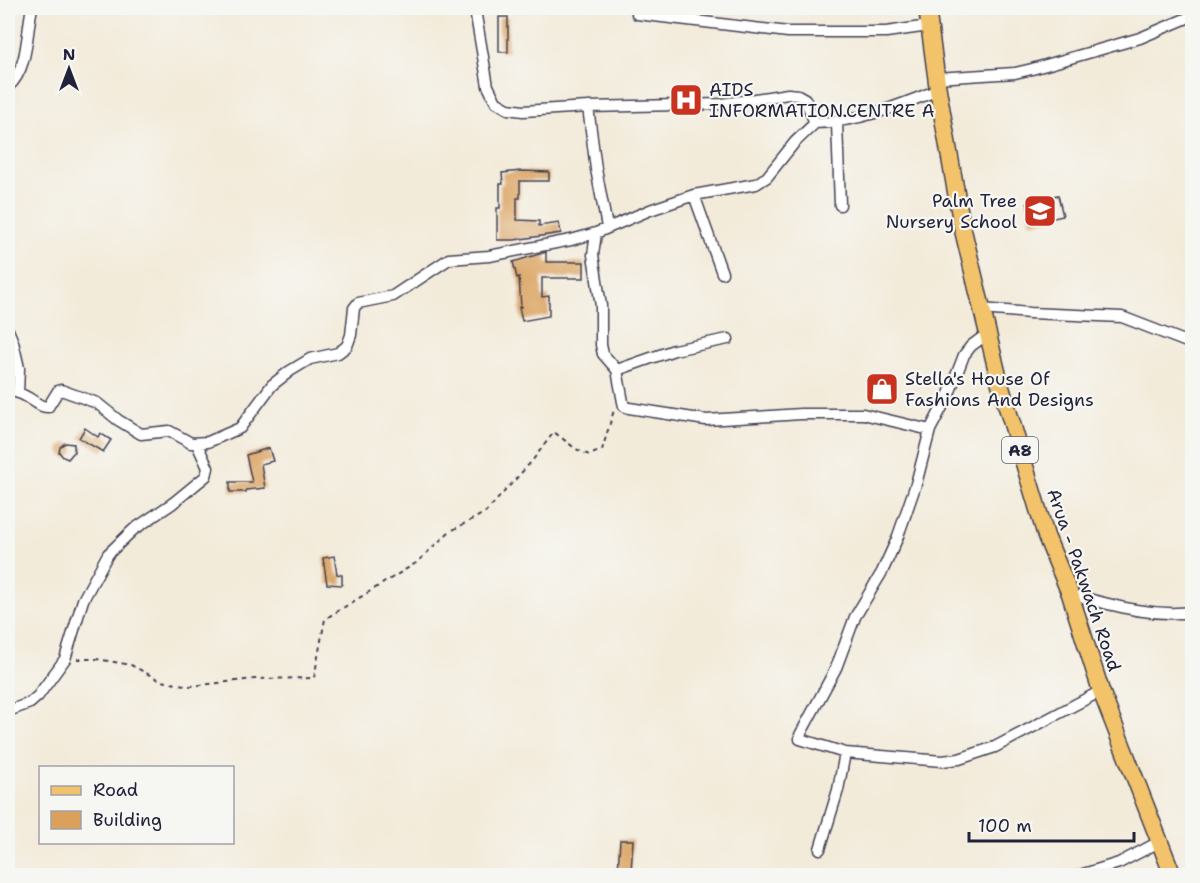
<svg xmlns="http://www.w3.org/2000/svg" width="1200" height="883" font-family="'Shantell Sans',sans-serif">
	<rect width="100%" height="100%" fill="#f6f6f2"/>
	<filter id="ink" filterUnits="userSpaceOnUse"><feTurbulence type="fractalNoise" baseFrequency=".0167" numOctaves="2"/><feDisplacementMap in="SourceGraphic" scale="12" xChannelSelector="R" yChannelSelector="G"/><feConvolveMatrix kernelMatrix="1 2 1 2 8 2 1 2 1" color-interpolation-filters="sRGB"/></filter>
	<filter id="wash" filterUnits="userSpaceOnUse"><feTurbulence type="fractalNoise" baseFrequency=".008" numOctaves="4" result="noise"/><feDisplacementMap in="SourceGraphic" scale="24" xChannelSelector="R" yChannelSelector="G"/><feGaussianBlur stdDeviation="1.35" result="paint"/><feColorMatrix in="noise" values="0 0 0 0 0 0 0 0 0 0 0 0 0 0 0 0 0 1.4 0 .05"/><feComposite in="paint" operator="in"/></filter>
	<g filter="url(#wash)">
		<rect width="100%" height="100%" fill="#f3ebda"/>
		<g id="blocks">
			<path fill="#daa05c" d="M499,17H508V52H499Z
				M521,171L549,172V181H520V198H517V220L539,221V226L559,223L561,233L514,240H497V208H500V184H503L502,173Z
				M1058,195L1063,216L1031,223L1027,202Z
				M546,252V262H584V278H542V297L549,296V316L522,321L519,307H521L519,277L517,278L513,262Z
				M85,428L98,437L100,433L111,440L103,452L79,438Z
				M65,443L74,444V452L68,459L63,457L59,452L60,447Z
				M269,448L273,461L261,464L265,488L246,490V492H230V482H252L246,455Z
				M334,556L337,574L342,575V585L327,584L323,558Z
				M620,840H633L631,872H618Z"/>
		</g>
	</g>
	<g filter="url(#ink)">
		<use href="#blocks" fill-opacity="0" stroke="#414053" stroke-width="1.5"/>
		<g fill="none" stroke-linecap="round" stroke-linejoin="round">
			<g stroke="#414053" stroke-width="13">
				<path id="street" d="M477,8L476,16L488,86L496,102L508,109L523,111L588,107
					M637,14L788,32H886L929,26
					M936,78L1015,73L1032,69L1140,38L1192,16
					M8,87C29,68 26,33 32,8
					M837,123L840,205
					M694,195L722,273
					M607,227L596,169L588,107L722,104L788,94L798,95L805,99L815,123C859,122 898,106 938,90
					M596,233L593,255L601,306V345L603,354L617,370L623,402L624,406L629,408L706,420L801,414H863L930,430L949,394L964,355L971,346L987,334
					M981,309L1030,313L1122,317L1192,344
					M8,330L13,342L19,368L18,393C30,396 39,408 48,407L58,391L61,390L97,403L118,420L141,434L169,431L191,443L208,442L240,428L272,385L290,371L310,359L338,353L347,346L351,335L354,308L358,303L393,296L449,259L489,256L571,240L596,233L650,210L694,195L756,184L767,177L795,142L815,123
					M617,370L674,350L728,339
					M930,430L916,484L897,539L882,572L855,617L836,668L800,735V739L845,753L942,761L959,759L995,747L1101,691
					M1070,594C1112,605 1148,617 1192,612
					M8,711L30,703L38,696L65,659L83,600L108,554L133,530L173,503L206,476L208,468L197,444
					M820,849L838,790L845,753
					M876,876H878
					M1077,876L1119,863L1159,842"/>
			</g>
			<g stroke="#414053" stroke-width="19">
				<path id="primary" d="M927,8L938,90L962,226L1000,384L1046,536L1070,594L1101,691L1173,876"/>
			</g>
			<path stroke="#414053" stroke-width="2" stroke-dasharray="4.5 4.5" stroke-linecap="butt" d="M77,659H97L131,665L161,681L191,686L255,679L314,678L325,619L416,563L449,532L486,512L532,461L554,432L576,449L589,455L602,450L614,410"/>
			<use href="#street" stroke="#fff" stroke-width="10"/>
			<use href="#primary" stroke="#f2c36a" stroke-width="16"/>
		</g>
	</g>
	<defs>
		<g id="hospital-square" transform="scale(1.725)"><rect x="-9" y="-9" width="18" height="18" rx="4" fill="#c8321e" stroke="#f6f6f2"/><path d="M-5-5h3v3.5h4V-5h3V5h-3V1.5h-4V5h-3Z" fill="#fff"/></g>
		<g id="school-square" transform="scale(1.725)"><rect x="-9" y="-9" width="18" height="18" rx="4" fill="#c8321e" stroke="#f6f6f2"/><path d="M0-5L7-2L0 1L-7-2ZM-4 1L0 2.5L4 1V4Q0 6-4 4Z" fill="#fff"/></g>
		<g id="shop-square" transform="scale(1.725)"><rect x="-9" y="-9" width="18" height="18" rx="4" fill="#c8321e" stroke="#f6f6f2"/><path d="M-5-2.5h2.3a2.7 3.5 0 0 1 5.4 0H5L5.5 6h-11ZM-1.5-2.5h3a1.5 2.3 0 0 0-3 0Z" fill="#fff"/></g>
	</defs>
	<g fill-rule="evenodd">
		<use href="#hospital-square" x="686" y="100"/>
		<use href="#school-square" x="1040" y="211"/>
		<use href="#shop-square" x="882" y="389"/>
	</g>
	<g text-anchor="middle" stroke-width="4.5" stroke-linejoin="round" paint-order="stroke">
		<rect fill="#f6f6f2" stroke="#626272" stroke-width="1.5" x="1002" y="437" width="36" height="26" rx="4.5"/>
		<g font-size="16" font-weight="bold" fill="#22223b">
			<text x="1020" y="456">A8</text>
		</g>
		<g font-size="18" fill="#22223b" stroke="#f6f6f2" text-anchor="start">
			<text x="709" y="96">AIDS<tspan x="709" dy="21">INFORMATION.CENTRE A</tspan></text>
			<text x="1017" y="207" text-anchor="end">Palm Tree<tspan x="1017" dy="21">Nursery School</tspan></text>
			<text x="905" y="385">Stella's House Of<tspan x="905" dy="21">Fashions And Designs</tspan></text>
		</g>
		<g font-size="18" fill="#22223b" stroke="#f6f6f2">
			<text transform="translate(1084 580) rotate(71)" y="6">Arua - Pakwach Road</text>
		</g>
	</g>
	<rect width="1200" height="883" fill="none" stroke="#f6f6f2" stroke-width="30"/>
	<rect x="39" y="766" width="195" height="78" fill="#f6f6f2" stroke="#a1a1a9" stroke-width="1.5"/>
	<rect x="51" y="786" width="30" height="9" fill="#f2c36a" stroke="#a1a1a9" stroke-width="1.5"/>
	<text x="93" y="796" font-size="18" fill="#22223b">Road</text>
	<rect x="51" y="811" width="30" height="18" fill="#daa05c" stroke="#a1a1a9" stroke-width="1.5"/>
	<text x="93" y="826" font-size="18" fill="#22223b">Building</text>
	<g transform="translate(69 69)" stroke="#f6f6f2" stroke-width="4.5" paint-order="stroke">
	<path d="M0-4.5L10 22L0 15L-10 22Z" fill="#22223b"/>
	<text y="-9" font-size="16" font-weight="bold" text-anchor="middle" fill="#22223b">N</text>
	</g>
	<path d="M969 832v9h165v-9" fill="none" stroke="#22223b" stroke-width="3"/>
	<text x="978" y="832" font-size="18" fill="#22223b" stroke="#f6f6f2" stroke-width="4.5" paint-order="stroke">100 m</text>
</svg>
